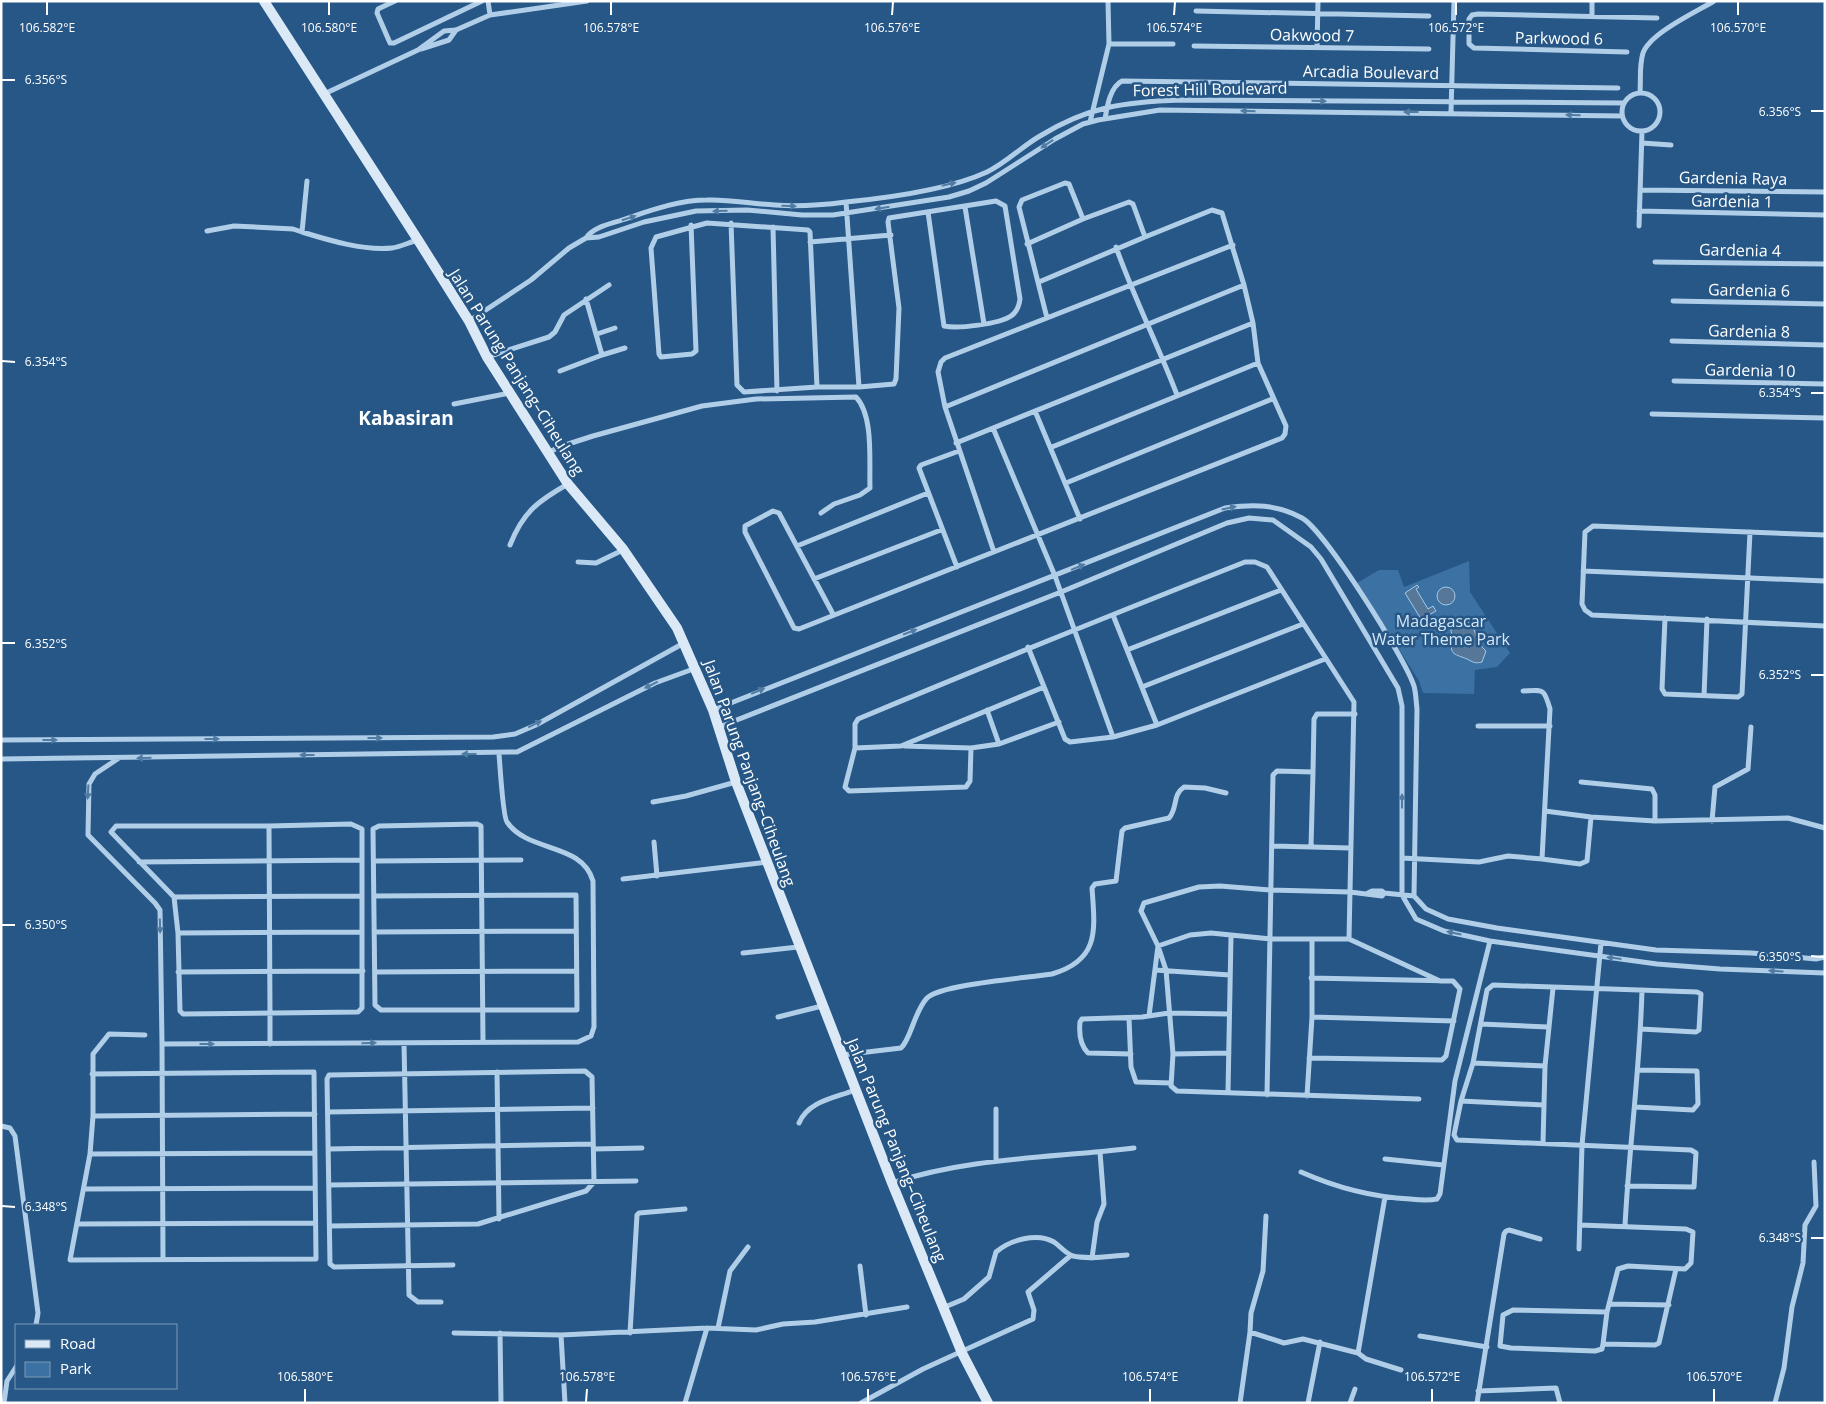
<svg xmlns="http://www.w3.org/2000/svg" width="1826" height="1404" font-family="'Open Sans',sans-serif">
	<rect width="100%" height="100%" fill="#265786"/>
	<path fill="#3b71a3" d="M1469,561L1470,592L1510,653L1497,667L1475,670L1474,694L1423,693L1419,681L1357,583L1379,570H1398L1404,587Z"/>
	<path fill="#567798" stroke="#a5cae9" d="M1417,585L1419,587L1416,589L1428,609L1433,606L1436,611L1421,619L1405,593Z
		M1437 596a9 9 0 1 1 18 0a9 9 0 1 1-18 0Z
		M1461,618L1472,624L1479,644L1486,651L1482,662C1475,664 1473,662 1467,659C1452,653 1450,655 1452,637C1452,633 1450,630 1451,625Z"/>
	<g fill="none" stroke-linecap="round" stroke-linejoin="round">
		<path stroke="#b1cee8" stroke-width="5" d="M395,1L378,9L377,13L390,43H394L482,1
			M488,1L490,15
			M1196,11L1429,16
			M1592,16V1
			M1109,44H1173
			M1194,46L1429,49
			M1317,47L1318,1
			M421,49L449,40L456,30
			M1627,52L1474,48L1469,44V19L1472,15L1478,14L1657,18
			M1640,92C1641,80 1639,66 1643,53C1650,33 1696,12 1714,1
			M1622 112a19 19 0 1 1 38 0a19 19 0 1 1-38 0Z
			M324,94L418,50L444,31L456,30L490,15L587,1
			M1451,112L1454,1
			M1105,119C1107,107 1110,87 1122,81L1618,88
			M1090,122L1109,44L1108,1
			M1642,143L1671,145
			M1640,190L1825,192
			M965,207L984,324
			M1639,211L1825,215
			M731,223L737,385L744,392L817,387
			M691,225L696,351L692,354L661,357L659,354L651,248L656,237L707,223L808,230L810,232L817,387H859L846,202
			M1639,226L1642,131
			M773,227L777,391
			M207,231L234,226L293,229L302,232L307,181
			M302,232C328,240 364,251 392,248C400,247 410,242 418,240
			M586,238C593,227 610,224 622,220C649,211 678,200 707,200C729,199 752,204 775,205C798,207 823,205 846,202C887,198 950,189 987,172C1006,163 1021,147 1040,136C1089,106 1125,102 1181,100L1624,103
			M810,242L891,235
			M1027,244L1083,219
			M1116,247C1134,298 1158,345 1177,395
			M1655,262L1825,264
			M1039,282L1145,237
			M586,299L602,355L625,348
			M1673,301L1825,304
			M469,321L531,280L569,248L586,238L599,237L644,222L696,211L747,210L802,215H833L949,197L969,191L986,183L1055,139L1083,124L1098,120L1160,110L1622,116
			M597,334L615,328
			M1672,341L1825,345
			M487,357L549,337L555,332L564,315L609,285
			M560,371L602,355
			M1674,381L1825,384
			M859,387L894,384L896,379L899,308L888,222L889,218L996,201L1005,206L1020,299C1019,307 1017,312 1011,316C999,324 958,329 944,326L928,212
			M454,404L510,393
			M945,407L1244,285
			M1035,411L1080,519
			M1652,414L1825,418
			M993,428L1055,576L1113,737
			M956,443L1253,323
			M1052,447L1258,363
			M548,453L559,447L593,436L702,406L756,399L856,397C874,416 869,462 870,488L860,495L834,504L821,513
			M1066,483L1272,399
			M1825,535L1593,526L1585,532L1582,604L1585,610L1592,615L1825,626
			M510,545C523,512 538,501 568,484
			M797,546L928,493
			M994,552L945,407L938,372L941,362L945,358L1233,245
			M578,562L596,563L623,550
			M957,567L919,468L921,465L959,451
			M1583,571L1825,581
			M814,579L941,530
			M833,614L779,513L773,511L745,526V532L792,624L794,628L799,629L1282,438L1285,434L1286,426L1258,363L1253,323L1244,285L1222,213L1212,210L1145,237L1133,204L1129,202L1083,219L1069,184L1065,183L1022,200L1019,207L1047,318
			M1113,615L1157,725
			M1665,618L1662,689L1665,694L1738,697L1742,694L1750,532
			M1028,647L1065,739L1070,742L1113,737L1157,725L1325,659
			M1127,650L1281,590
			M1142,687L1303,624
			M1704,696L1707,619
			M713,710L1225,508C1253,504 1277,504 1302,518C1325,531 1405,658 1414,686C1416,693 1416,701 1417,709L1414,896L1426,909L1448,919L1497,928L1656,950L1752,953L1816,959L1825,957
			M987,710L999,744
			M1478,726H1550
			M719,727L1061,592L1227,523L1249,518L1273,520L1311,547L1321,559L1398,688L1402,706V895L1416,919L1444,931L1490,941L1657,964L1720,969L1825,973
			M1,740L493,737L515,734L536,725L684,643
			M904,746L971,748L999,744L1059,722
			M855,748L901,746L1044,687
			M971,748L970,781L966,787L849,791L845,787L855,748V724L858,719C987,665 1116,613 1245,562H1255L1267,567L1354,702L1349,939
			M119,758L95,774L89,784L88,835L155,903L160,910L162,1044L578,1042L591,1036L594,1027L593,881C582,842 528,853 507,822C503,817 500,766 499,754
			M1,759L517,752L655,683L696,668
			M1581,782L1652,789L1655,795V821
			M653,802L686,796L736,782
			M1545,811L1591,817L1655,821L1788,818L1825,828
			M1712,821L1715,787L1748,769L1751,727
			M269,826L351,824L362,829V1008L358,1012L183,1014L180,1011L178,933L174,897L111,832L116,826H269L270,1013V1044
			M654,842L657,876
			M1273,846L1350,848
			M1311,847L1313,772
			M1402,858L1479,862L1508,856L1542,859L1550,709C1544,688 1544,690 1523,691
			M1542,859L1580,864L1587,861L1591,817
			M374,861L521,860
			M139,862L362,860
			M623,879L768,862
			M1368,893L1372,891H1382L1384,893L1414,896
			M1384,893L1382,896L1350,892L1270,890L1220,886L1199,887L1144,903L1141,911L1158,946L1166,970L1173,1054L1171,1086L1177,1091L1419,1099
			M374,896L576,895L577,1010H381L375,1005L373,829L379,826L477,824L481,826C482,898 482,970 483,1042
			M174,897L362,896
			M374,932L576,931
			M178,933L362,932
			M743,953L798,947
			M1155,970L1230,975
			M178,972L363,971
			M375,972L576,971
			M1149,1016L1158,946L1190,935L1211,933L1271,939H1349L1440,981
			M778,1017L822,1006
			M1312,1017L1454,1021
			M1129,1018L1131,1067L1136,1082L1171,1083
			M1481,1024L1548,1027
			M404,1043L409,1295L418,1302H441
			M162,1044L163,1260
			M1131,1054L1088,1053C1080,1045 1079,1032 1080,1022L1082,1019L1142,1017L1169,1013L1229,1014
			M1173,1054L1229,1053
			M842,1055L901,1048C911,1039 914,1012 927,998C941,984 1028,978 1052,974C1100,960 1095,930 1092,888L1095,884L1116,881L1122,831L1125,828L1169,818C1178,808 1172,795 1184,787L1205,788L1226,793
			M1309,1058L1442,1060L1446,1056L1460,989L1453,981L1311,978
			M1473,1063L1545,1066
			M497,1072L499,1219
			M92,1074L314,1072L316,1259L70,1260L90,1154L93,1116V1054L109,1034L145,1035
			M1228,1092L1231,936
			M1267,1095L1273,775L1277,771L1313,772L1314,719L1317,714H1355
			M1307,1096L1312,1017V939
			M1461,1101L1543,1105
			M1635,1107L1693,1110L1698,1104L1697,1071L1639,1070
			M328,1112L593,1108
			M93,1116L315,1114
			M799,1123C808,1101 835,1098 855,1090
			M1,1126L10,1128L15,1136L38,1313L36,1325
			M1543,1143L1545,1066L1553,988
			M329,1149L593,1144
			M594,1149L642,1148
			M90,1154L315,1153
			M1385,1159L1443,1165
			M996,1160V1109
			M1301,1172C1337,1188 1371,1197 1410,1199C1419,1200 1428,1201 1437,1199L1440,1194L1455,1081L1490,941
			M892,1183C971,1157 1053,1158 1134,1148
			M329,1185L636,1181
			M1627,1186L1694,1187L1696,1153L1691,1150L1457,1140L1454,1135L1461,1101L1473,1063L1487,990L1493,985L1697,992L1701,994L1699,1030L1696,1032L1641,1029
			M85,1189L315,1188
			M78,1224L315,1223
			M1580,1225L1686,1229L1693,1232L1691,1263L1685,1269L1628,1266L1618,1269L1607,1312L1603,1344L1655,1345L1659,1343L1676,1269
			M330,1226L478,1224L586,1191L594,1182L592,1077L585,1071L329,1075L327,1079L330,1264L334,1267L453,1265
			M1625,1226C1629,1147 1640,1069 1642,990
			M1579,1249L1582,1145L1601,943
			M1092,1258L1097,1222L1104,1204L1100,1152
			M860,1266L866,1315
			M1609,1304L1669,1305
			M945,1307L964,1299L989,1277L996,1252C1010,1240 1037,1232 1054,1242C1060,1246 1066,1254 1073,1256C1090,1260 1109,1256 1127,1255
			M718,1328L730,1271L748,1247
			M1250,1332L1251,1313L1263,1271L1266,1216
			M454,1333L561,1335L707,1328L756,1330L783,1324L815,1322L907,1307
			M500,1333L501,1403
			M630,1333L637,1215L639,1213L685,1209
			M561,1335L565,1403
			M1420,1336L1487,1347
			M1603,1344L1602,1349L1595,1351L1511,1348L1500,1346L1503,1315L1513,1310L1607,1312
			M1358,1353L1366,1359L1401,1370
			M1478,1391L1556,1388L1560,1403
			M4,1403L7,1381L16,1367
			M685,1403L707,1328
			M861,1403L923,1369L1033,1319L1034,1310L1028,1292L1070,1256
			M1240,1403L1250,1332L1284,1343L1303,1339L1358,1353L1385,1197
			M1308,1403L1320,1342
			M1350,1403L1355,1389
			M1477,1403L1504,1234L1506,1231L1509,1230L1540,1239
			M1775,1403L1784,1368L1792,1307L1803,1263L1805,1225L1816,1206L1814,1162"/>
		<path stroke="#dbe9f7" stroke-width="10" d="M264,1L418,240L469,321L487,357L568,484L623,549L677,628L713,710L736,782L892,1183L962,1353L988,1403"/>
	</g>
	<defs><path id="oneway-solid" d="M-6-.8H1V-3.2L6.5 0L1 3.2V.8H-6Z" transform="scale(1.25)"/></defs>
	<g fill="#507ba3">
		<use href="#oneway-solid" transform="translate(1319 101) rotate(1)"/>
		<use href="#oneway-solid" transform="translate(1248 111) rotate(-179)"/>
		<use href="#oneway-solid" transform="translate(1411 112) rotate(-180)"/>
		<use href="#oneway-solid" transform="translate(1573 115) rotate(-179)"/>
		<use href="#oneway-solid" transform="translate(1047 144) rotate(147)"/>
		<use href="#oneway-solid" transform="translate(949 184) rotate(-13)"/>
		<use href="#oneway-solid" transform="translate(789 206) rotate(2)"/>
		<use href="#oneway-solid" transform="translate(882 208) rotate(171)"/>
		<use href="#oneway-solid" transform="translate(720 211) rotate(179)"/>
		<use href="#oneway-solid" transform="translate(629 218) rotate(-18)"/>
		<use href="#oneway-solid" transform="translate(1229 508) rotate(-12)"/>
		<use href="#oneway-solid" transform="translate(1078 567) rotate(-22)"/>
		<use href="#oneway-solid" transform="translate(910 632) rotate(-21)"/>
		<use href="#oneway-solid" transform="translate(651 685) rotate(154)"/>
		<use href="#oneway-solid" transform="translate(758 691) rotate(-23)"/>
		<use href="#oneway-solid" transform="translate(535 724) rotate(-26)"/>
		<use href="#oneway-solid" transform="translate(375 738)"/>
		<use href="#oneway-solid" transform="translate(212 739)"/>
		<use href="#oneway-solid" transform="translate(50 740)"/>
		<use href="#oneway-solid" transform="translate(469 754) rotate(180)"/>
		<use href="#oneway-solid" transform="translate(307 755) rotate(180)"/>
		<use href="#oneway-solid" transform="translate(144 758) rotate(179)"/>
		<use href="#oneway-solid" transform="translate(88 792) rotate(93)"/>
		<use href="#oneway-solid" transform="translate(1402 801) rotate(-90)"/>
		<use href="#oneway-solid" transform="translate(160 926) rotate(89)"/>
		<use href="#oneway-solid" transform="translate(1454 933) rotate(-168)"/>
		<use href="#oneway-solid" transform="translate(1614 958) rotate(-173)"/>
		<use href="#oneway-solid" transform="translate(1776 971) rotate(-176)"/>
		<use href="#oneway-solid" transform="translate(369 1043) rotate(-1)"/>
		<use href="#oneway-solid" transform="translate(207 1044)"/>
	</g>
	<path fill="none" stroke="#fff" stroke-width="2" d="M47,15V2M329,15V2M611,15V2M892,15L893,2M1174,15L1175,2M1456,15V2M1738,15V2M2,80H15M1811,111H1824M2,361L15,362M1811,393H1824M2,643H15M1811,675H1824M2,925H15M1811,956L1824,957M2,1206L15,1207M1811,1238H1824M305,1402V1389M586,1402L587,1389M868,1402V1389M1150,1402V1389M1432,1402V1389M1714,1402V1389"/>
	<g text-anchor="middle" stroke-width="5" stroke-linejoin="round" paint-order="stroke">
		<g font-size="16" fill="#fff" stroke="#265786">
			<text transform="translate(1312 35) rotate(1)" y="6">Oakwood 7</text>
			<text transform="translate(1559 38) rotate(1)" y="6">Parkwood 6</text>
			<text transform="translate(1371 72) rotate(1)" y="6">Arcadia Boulevard</text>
			<text transform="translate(1210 89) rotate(-1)" y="6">Forest Hill Boulevard</text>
			<text transform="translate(1733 178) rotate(1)" y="6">Gardenia Raya</text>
			<text transform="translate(1732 201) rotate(1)" y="6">Gardenia 1</text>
			<text transform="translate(1740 250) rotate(1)" y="6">Gardenia 4</text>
			<text transform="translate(1749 290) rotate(1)" y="6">Gardenia 6</text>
			<text transform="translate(1749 331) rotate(1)" y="6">Gardenia 8</text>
			<text transform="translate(1750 370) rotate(1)" y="6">Gardenia 10</text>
			<text transform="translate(517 372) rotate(58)" y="6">Jalan Parung Panjang–Ciheulang</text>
			<text transform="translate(750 773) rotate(70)" y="6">Jalan Parung Panjang–Ciheulang</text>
			<text transform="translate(897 1150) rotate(68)" y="6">Jalan Parung Panjang–Ciheulang</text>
		</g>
		<g font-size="16" fill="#d5e6f6" stroke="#265786">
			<text x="1441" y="627">Madagascar<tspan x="1441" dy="18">Water Theme Park</tspan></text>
		</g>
		<g font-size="19" font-weight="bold" fill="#fff" stroke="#265786">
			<text x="406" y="425">Kabasiran</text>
		</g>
	</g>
	<g font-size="12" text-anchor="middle" fill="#fff" stroke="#265786" stroke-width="5" stroke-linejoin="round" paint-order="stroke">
		<text x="47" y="32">106.582°E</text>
		<text x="329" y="32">106.580°E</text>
		<text x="611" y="32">106.578°E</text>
		<text x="892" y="32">106.576°E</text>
		<text x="1174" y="32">106.574°E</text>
		<text x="1456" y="32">106.572°E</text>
		<text x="1738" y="32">106.570°E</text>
		<text x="46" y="84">6.356°S</text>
		<text x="1780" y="116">6.356°S</text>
		<text x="46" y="366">6.354°S</text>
		<text x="1780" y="397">6.354°S</text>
		<text x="46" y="648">6.352°S</text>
		<text x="1780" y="679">6.352°S</text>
		<text x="46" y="929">6.350°S</text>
		<text x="1780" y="961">6.350°S</text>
		<text x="46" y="1211">6.348°S</text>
		<text x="1780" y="1242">6.348°S</text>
		<text x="305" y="1381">106.580°E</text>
		<text x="587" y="1381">106.578°E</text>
		<text x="868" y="1381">106.576°E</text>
		<text x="1150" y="1381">106.574°E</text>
		<text x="1432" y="1381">106.572°E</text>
		<text x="1714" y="1381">106.570°E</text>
	</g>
	<rect width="1826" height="1404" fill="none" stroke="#ffffff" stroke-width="5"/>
	<rect x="15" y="1324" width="162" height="65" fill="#265786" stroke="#7d9ab6"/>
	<rect x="25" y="1340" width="25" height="8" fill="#dbe9f7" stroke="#7d9ab6"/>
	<text x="60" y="1349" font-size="15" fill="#ffffff">Road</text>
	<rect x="25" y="1362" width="25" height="15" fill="#3b71a3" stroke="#7d9ab6"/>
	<text x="60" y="1374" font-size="15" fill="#ffffff">Park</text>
</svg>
